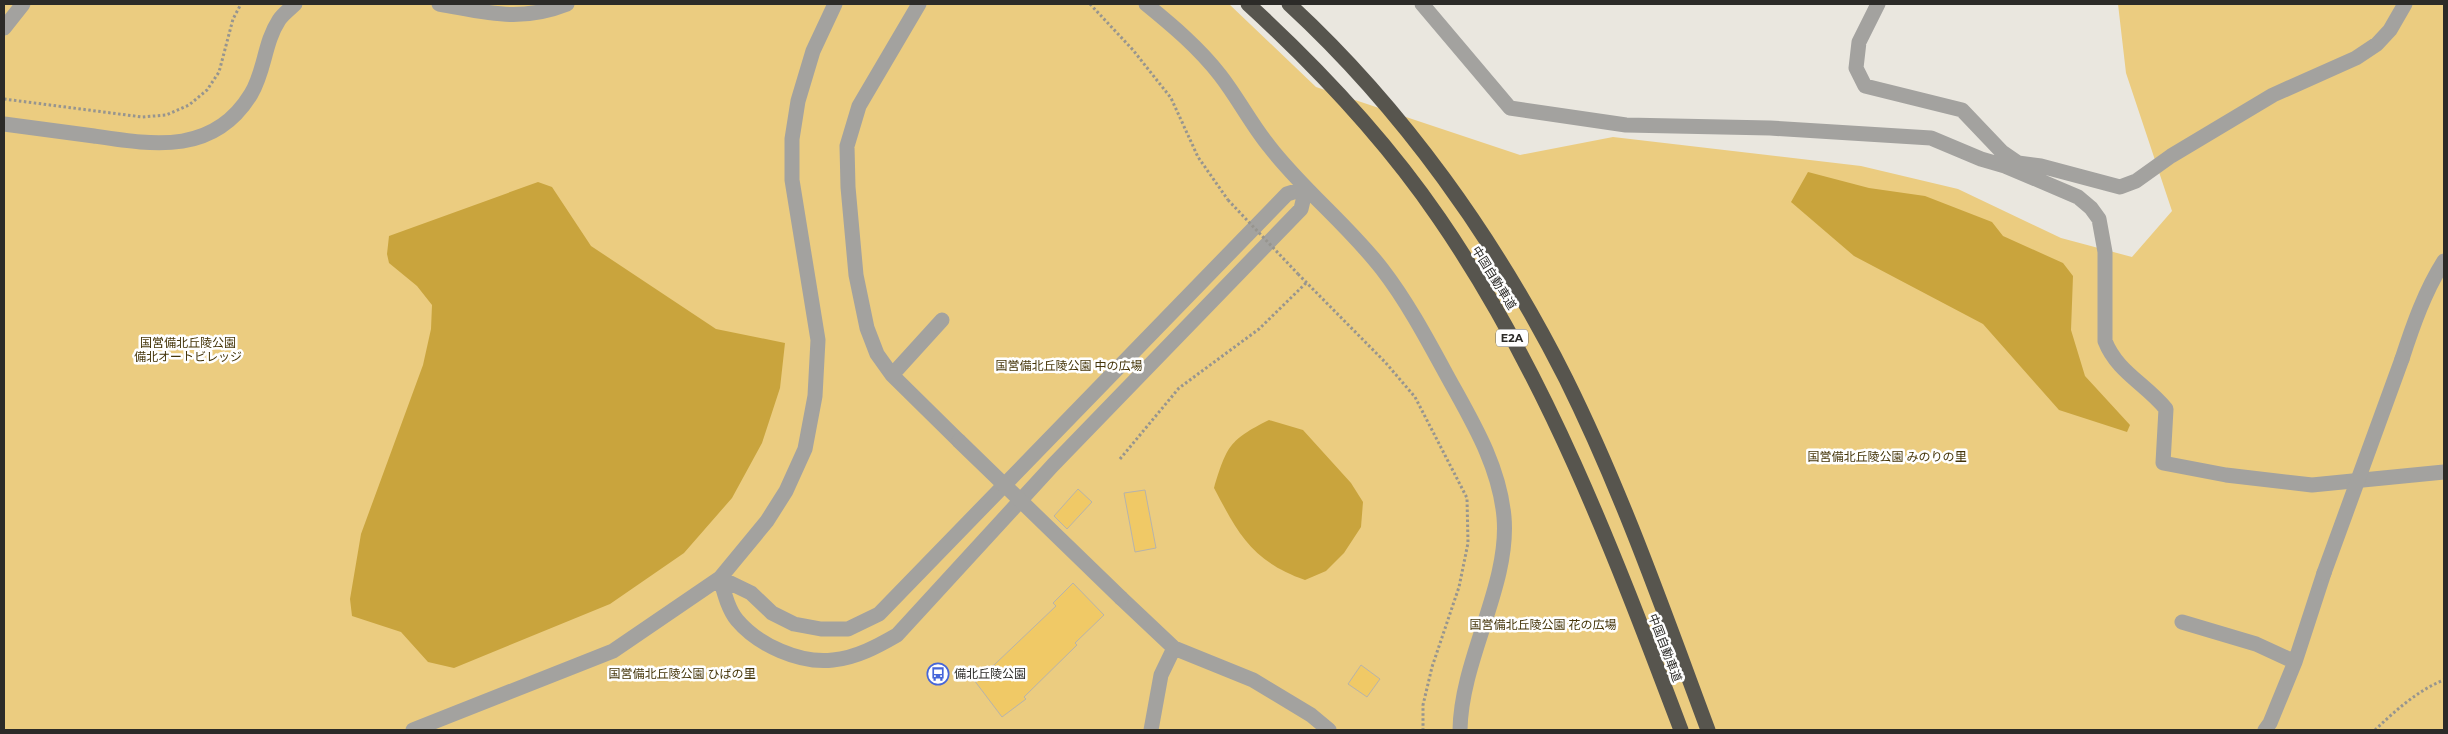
<svg xmlns="http://www.w3.org/2000/svg" width="2448" height="734" font-family="Montserrat,'Noto Sans JP',sans-serif">
	<rect width="100%" height="100%" fill="#eae7df"/>
	<path fill="#ebcc80" d="M4,4H1229L1316,87L1520,155L1613,137L1861,166L1958,189L2061,238L2132,257L2172,211L2126,73L2118,4H2444V730H4Z"/>
	<path fill="#c9a43d" d="M1808,172L1869,188L1925,196L1992,222L2003,236L2063,263L2073,276L2071,330L2085,376L2130,425L2127,432L2059,410L1983,324L1854,256L1791,202Z
		M538,182L552,187L591,246L716,329L785,343L780,388L762,443L732,498L684,553L610,604L454,668L428,662L401,632L352,616L350,599L361,534L423,365L431,329L432,305L417,286L389,263L387,254L389,236Z
		M1269,420L1303,430L1351,483L1363,502L1361,527L1344,553L1326,571L1305,580C1252,561 1239,535 1214,488C1227,446 1229,440 1269,420Z"/>
	<path fill="#f0c966" stroke="#b6b3ac" d="M1078,489L1092,502L1067,529L1054,516Z
		M1145,490L1156,548L1135,552L1124,493Z
		M1073,583L1104,615L1075,643L1077,645L1024,697L1026,699L1002,717L974,680L994,665L1056,606L1053,603Z
		M1361,665L1380,679L1367,697L1348,684Z"/>
	<g fill="none" stroke-linecap="round" stroke-linejoin="round">
		<path stroke="#97958f" stroke-width="3" stroke-dasharray="2.5 2.5" stroke-linecap="butt" d="M1090,4L1133,50L1171,98L1198,157L1228,200
			M4,99L142,117L166,115L189,105L207,90L219,72L233,19L241,4
			M1298,274L1385,362L1415,397L1467,498L1468,543L1459,587L1432,667L1423,705V730
			M1120,459L1179,388L1259,329L1306,283
			M2375,730C2395,711 2418,690 2444,680"/>
		<path stroke="#a3a29f" stroke-width="15" d="M439,4C486,12 519,23 567,4
			M919,4L859,106L847,146L848,187L856,275L867,328L877,354L892,375L959,441
			M1146,4C1173,26 1199,48 1220,75C1238,98 1251,124 1269,146C1303,190 1348,225 1382,269C1406,300 1426,337 1445,372C1470,418 1499,463 1504,517C1510,585 1461,659 1460,730
			M1422,4L1510,108L1626,125L1770,128L1931,138L1981,159L2005,166L2078,197L2091,208L2099,219L2105,252V341C2117,372 2146,384 2166,409L2163,463L2226,475L2312,485L2444,472
			M1878,4L1859,42L1856,68L1865,86L1962,110L2002,152L2018,163L2011,164
			M4,28L23,4
			M4,124C34,128 64,132 94,136C154,145 214,155 251,94C265,71 264,43 279,20C283,14 290,9 295,4
			M2018,163L2041,166L2120,187L2136,181L2171,156L2273,95L2356,58L2377,44L2390,30L2405,4
			M2402,359C2413,325 2425,291 2444,261
			M892,375L942,320
			M720,578C724,592 728,609 737,620C758,645 800,664 833,660C856,658 878,646 897,635L1053,465L1301,209L1306,188
			M720,578L751,593L772,613L794,624L821,629H848L879,614L1287,194L1306,188
			M1121,598L1174,648L1253,680L1311,715L1329,730
			M2182,622L2256,644L2295,662
			M413,730L613,651L720,578L767,521L786,491L805,449L815,396L818,340L792,180V139L798,101L813,51L835,4
			M1151,730L1161,675L1174,648
			M2265,730L2270,723L2295,662L2324,573"/>
		<path stroke="#57554e" stroke-width="15" d="M1248,4C1319,69 1385,139 1439,218C1547,375 1614,553 1681,730
			M1289,4C1403,109 1496,240 1566,379C1622,492 1664,612 1708,730"/>
		<path stroke="#97958f" stroke-width="3" stroke-dasharray="2.5 2.5" stroke-linecap="butt" d="M1228,200L1298,274"/>
		<path stroke="#a3a29f" stroke-width="15" d="M959,441L1121,598
			M2324,573L2402,359"/>
	</g>
	<defs>
		<g id="bus-ring" transform="scale(1.125)"><circle r="9.5" fill="#fff" stroke="#4666d9" stroke-width="1.5"/><path d="M-5-6H5V4H4V6H2V4H-2V6H-4V4H-5ZM-3.5-4V0h7V-4ZM-3.5 1.2v1.5H-2V1.2ZM2 1.2v1.5H3.5V1.2Z" fill="#4666d9"/></g>
	</defs>
	<g fill-rule="evenodd">
		<use href="#bus-ring" x="938" y="674"/>
	</g>
	<g text-anchor="middle" stroke-width="5" stroke-linejoin="round" paint-order="stroke">
		<rect fill="#fff" stroke="#6b6b68" stroke-width="1" x="1496" y="329.5" width="32" height="17" rx="4"/>
		<g font-size="11" font-weight="bold" fill="#2c2b28">
			<text x="1512" y="342">E2A</text>
		</g>
		<g font-size="12" fill="#2c2b28" stroke="#fff">
			<text transform="translate(1494 278) rotate(58)" y="4">中国自動車道</text>
			<text transform="translate(1665 648) rotate(69)" y="4">中国自動車道</text>
		</g>
		<g font-size="12" fill="#443408" stroke="#fff">
			<text x="188" y="347">国営備北丘陵公園<tspan x="188" dy="14">備北オートビレッジ</tspan></text>
			<text x="1069" y="370">国営備北丘陵公園 中の広場</text>
			<text x="1887" y="461">国営備北丘陵公園 みのりの里</text>
			<text x="1543" y="629">国営備北丘陵公園 花の広場</text>
			<text x="682" y="678">国営備北丘陵公園 ひばの里</text>
		</g>
		<g font-size="12" fill="#2c2b28" stroke="#fff" text-anchor="start">
			<text x="954" y="678">備北丘陵公園</text>
		</g>
	</g>
	<rect width="2448" height="734" fill="none" stroke="#2c2b28" stroke-width="10"/>
</svg>
